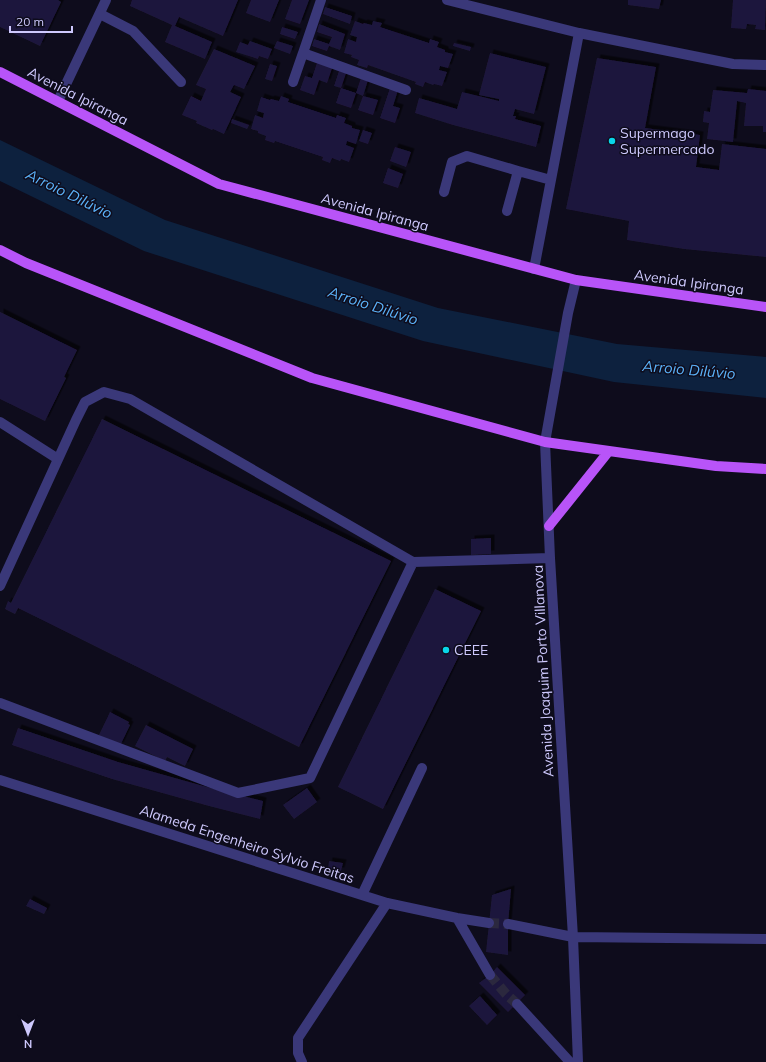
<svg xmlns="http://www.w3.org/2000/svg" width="766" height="1062" font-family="Mulish,sans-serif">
	<defs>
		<filter id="shadow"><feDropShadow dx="3.5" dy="-3.5" stdDeviation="0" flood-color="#0009"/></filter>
	</defs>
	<rect width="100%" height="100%" fill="#0e0c1c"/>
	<path fill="#0d213e" d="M0,140L165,220L438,308L617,344L766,357V398L614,382L423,341L144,251L0,181Z"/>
	<path fill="#1f193c" filter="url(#shadow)" d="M0,0H58L61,2L40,46L0,27Z
		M132,0H238L223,36L179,17L175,26L212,42L205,59L165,42L172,25L130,6Z
		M251,0H279L270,22L246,13Z
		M292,0H309L300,24L285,19Z
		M628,0H661L659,9L628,5Z
		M733,0H766L765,30L755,29L756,25L747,24L746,29L731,28Z
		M325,7L352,16L350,24L323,14Z
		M355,21L363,24L364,23L372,25L373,21L382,23L380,27L392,31L429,43L430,39L439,42L437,47L445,50V52L453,54L448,68L440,66L439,70L447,72L442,86L434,84L433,85L425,82L423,87L415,84L416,82L368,65L367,68L357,65L359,60L351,57L352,55L344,53L348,39L356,42L357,37L350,35Z
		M319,24L345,34L340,50L329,46L327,51L312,46L314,39L329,44L332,37L317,32Z
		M282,27L298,32L295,39L280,34Z
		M250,41L272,49L268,59L259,56L258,59L236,52L240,42L248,45Z
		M277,41L293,46L290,54L274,48Z
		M454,43L471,47L470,51L453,46Z
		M214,49L255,66L244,89L234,85L230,92L241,97L224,134L213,129L212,130L196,123L197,121L182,115L191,96L201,101L206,89L196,85Z
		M490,53L546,67L534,114L515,109L513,116H516L515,119L541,126L536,147L453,125L415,113L419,98L457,109L462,92L499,101V99L479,95Z
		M597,58L656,67L645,128L700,135L696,167L719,170L722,144L766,149V257L684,249L627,240L629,221L566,209Z
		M317,63L332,68L327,83L319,80L314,95L300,90L305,76L312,78Z
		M270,64L277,66L272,81L265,79Z
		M339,71L346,73L341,88L356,93L351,108L336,103L341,88L334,86Z
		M361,78L368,80L363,96L356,93Z
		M390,88L398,90L393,106L400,108L395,123L380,118Z
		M748,89L766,91V132H763V126H744L746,103L737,101L733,142L707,139L709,123L703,122L704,111L710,112L713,90L747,93Z
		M281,96L289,99L288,102L336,118L337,115L346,118L344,123L352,126V128L360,130L356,144L347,141L346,145L354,148L349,162L341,159L340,161L332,158L330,163L322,160L323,157L275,141L274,143L265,140L266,136L258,133V131L251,129L255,115L263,118L264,113L257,111L261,97L270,100L271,99L279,101Z
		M363,96L378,100L373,115L358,110Z
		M232,119L249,125L247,129L231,123Z
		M363,130L372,133L368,144L359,141Z
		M395,147L411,152L406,167L390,161Z
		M388,168L403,174L398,188L383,183Z
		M0,312L77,350L64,377L66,378L45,421L0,399Z
		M102,419L391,561L299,747L18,608L15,614L5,609L8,601L11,603Z
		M491,538V554L471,555V539Z
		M435,589L481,611L383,809L338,787Z
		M110,712L129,722L128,724L130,725L120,746L99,735Z
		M146,725L193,749L185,766L167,757L165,761L135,746Z
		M18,728L118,762L214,789L263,801L260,819L209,806L112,779L12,745Z
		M307,788L317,802L294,819L283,805Z
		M329,861L343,863L341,871L328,869Z
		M511,889L508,924V955L486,952L492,895Z
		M30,899L47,908L44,914L26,906Z
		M497,967L525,995L508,1012L479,983L490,975Z
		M480,996L497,1015L487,1025L469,1006Z"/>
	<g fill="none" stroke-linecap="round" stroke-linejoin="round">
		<path stroke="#2b283e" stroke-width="10" stroke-dasharray="10 5" stroke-linecap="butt" d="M489,923L508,924
			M490,975L506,994L517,1004"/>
		<path stroke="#3a3879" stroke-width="10" d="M321,0L303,53L406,90
			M447,0L579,33L733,64L766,65
			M100,14L133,31L181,82
			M293,82L303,53
			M58,101L106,0
			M444,192L452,162L467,156L518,171L551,180
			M507,211L518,171
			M534,269L579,33
			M576,280L568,313L545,442L550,558L573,937L578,1062
			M0,422L58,459
			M413,562L550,558
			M0,586L76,420L85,402L104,392L130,399L413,562L310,778L238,793L0,703
			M0,780L387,903L457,918L489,923
			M362,895L422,768
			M457,918L490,975
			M508,924L573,937L766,939
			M517,1004L570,1062
			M302,1062L298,1053V1038L387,903"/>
		<path stroke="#b854f8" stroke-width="10" d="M0,72L219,184L576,280L766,307
			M0,250L26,263L312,378L545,442L716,466L766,469
			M549,526L609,451"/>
	</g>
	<g fill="#09d6e9" stroke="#0e0c1c" stroke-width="1.5">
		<circle cx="612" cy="141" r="4"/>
		<circle cx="446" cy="650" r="4"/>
	</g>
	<g text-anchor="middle" stroke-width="3" stroke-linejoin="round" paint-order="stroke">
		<g font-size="14" fill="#cec9fd" stroke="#0e0c1c">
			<text transform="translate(78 96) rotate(27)" y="5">Avenida Ipiranga</text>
			<text transform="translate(375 212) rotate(15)" y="5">Avenida Ipiranga</text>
			<text transform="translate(689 282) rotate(8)" y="5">Avenida Ipiranga</text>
			<text transform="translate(543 671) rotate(-93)" y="5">Avenida Joaquim Porto Villanova</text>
			<text transform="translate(247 844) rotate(18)" y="5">Alameda Engenheiro Sylvio Freitas</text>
		</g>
		<g font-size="14" fill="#cec9fd" stroke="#0e0c1c" text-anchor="start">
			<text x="620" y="138">Supermago<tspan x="620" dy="16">Supermercado</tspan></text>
			<text x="454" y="655">CEEE</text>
		</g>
		<g font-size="15" font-style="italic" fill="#5bb2f9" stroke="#0e0c1c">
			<text transform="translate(69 194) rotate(26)" y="5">Arroio Dilúvio</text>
			<text transform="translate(373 306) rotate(18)" y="5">Arroio Dilúvio</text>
			<text transform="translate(689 370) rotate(5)" y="5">Arroio Dilúvio</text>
		</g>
	</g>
	<g transform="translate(28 1034) rotate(180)" stroke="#0e0c1c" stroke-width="3" paint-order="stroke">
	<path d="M0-3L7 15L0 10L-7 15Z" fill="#cec9fd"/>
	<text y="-6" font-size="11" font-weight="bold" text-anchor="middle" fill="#cec9fd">N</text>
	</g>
	<path d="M10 26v6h62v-6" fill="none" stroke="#cec9fd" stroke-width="2"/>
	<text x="16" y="26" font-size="12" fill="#cec9fd" stroke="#0e0c1c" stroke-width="3" paint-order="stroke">20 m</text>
</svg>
